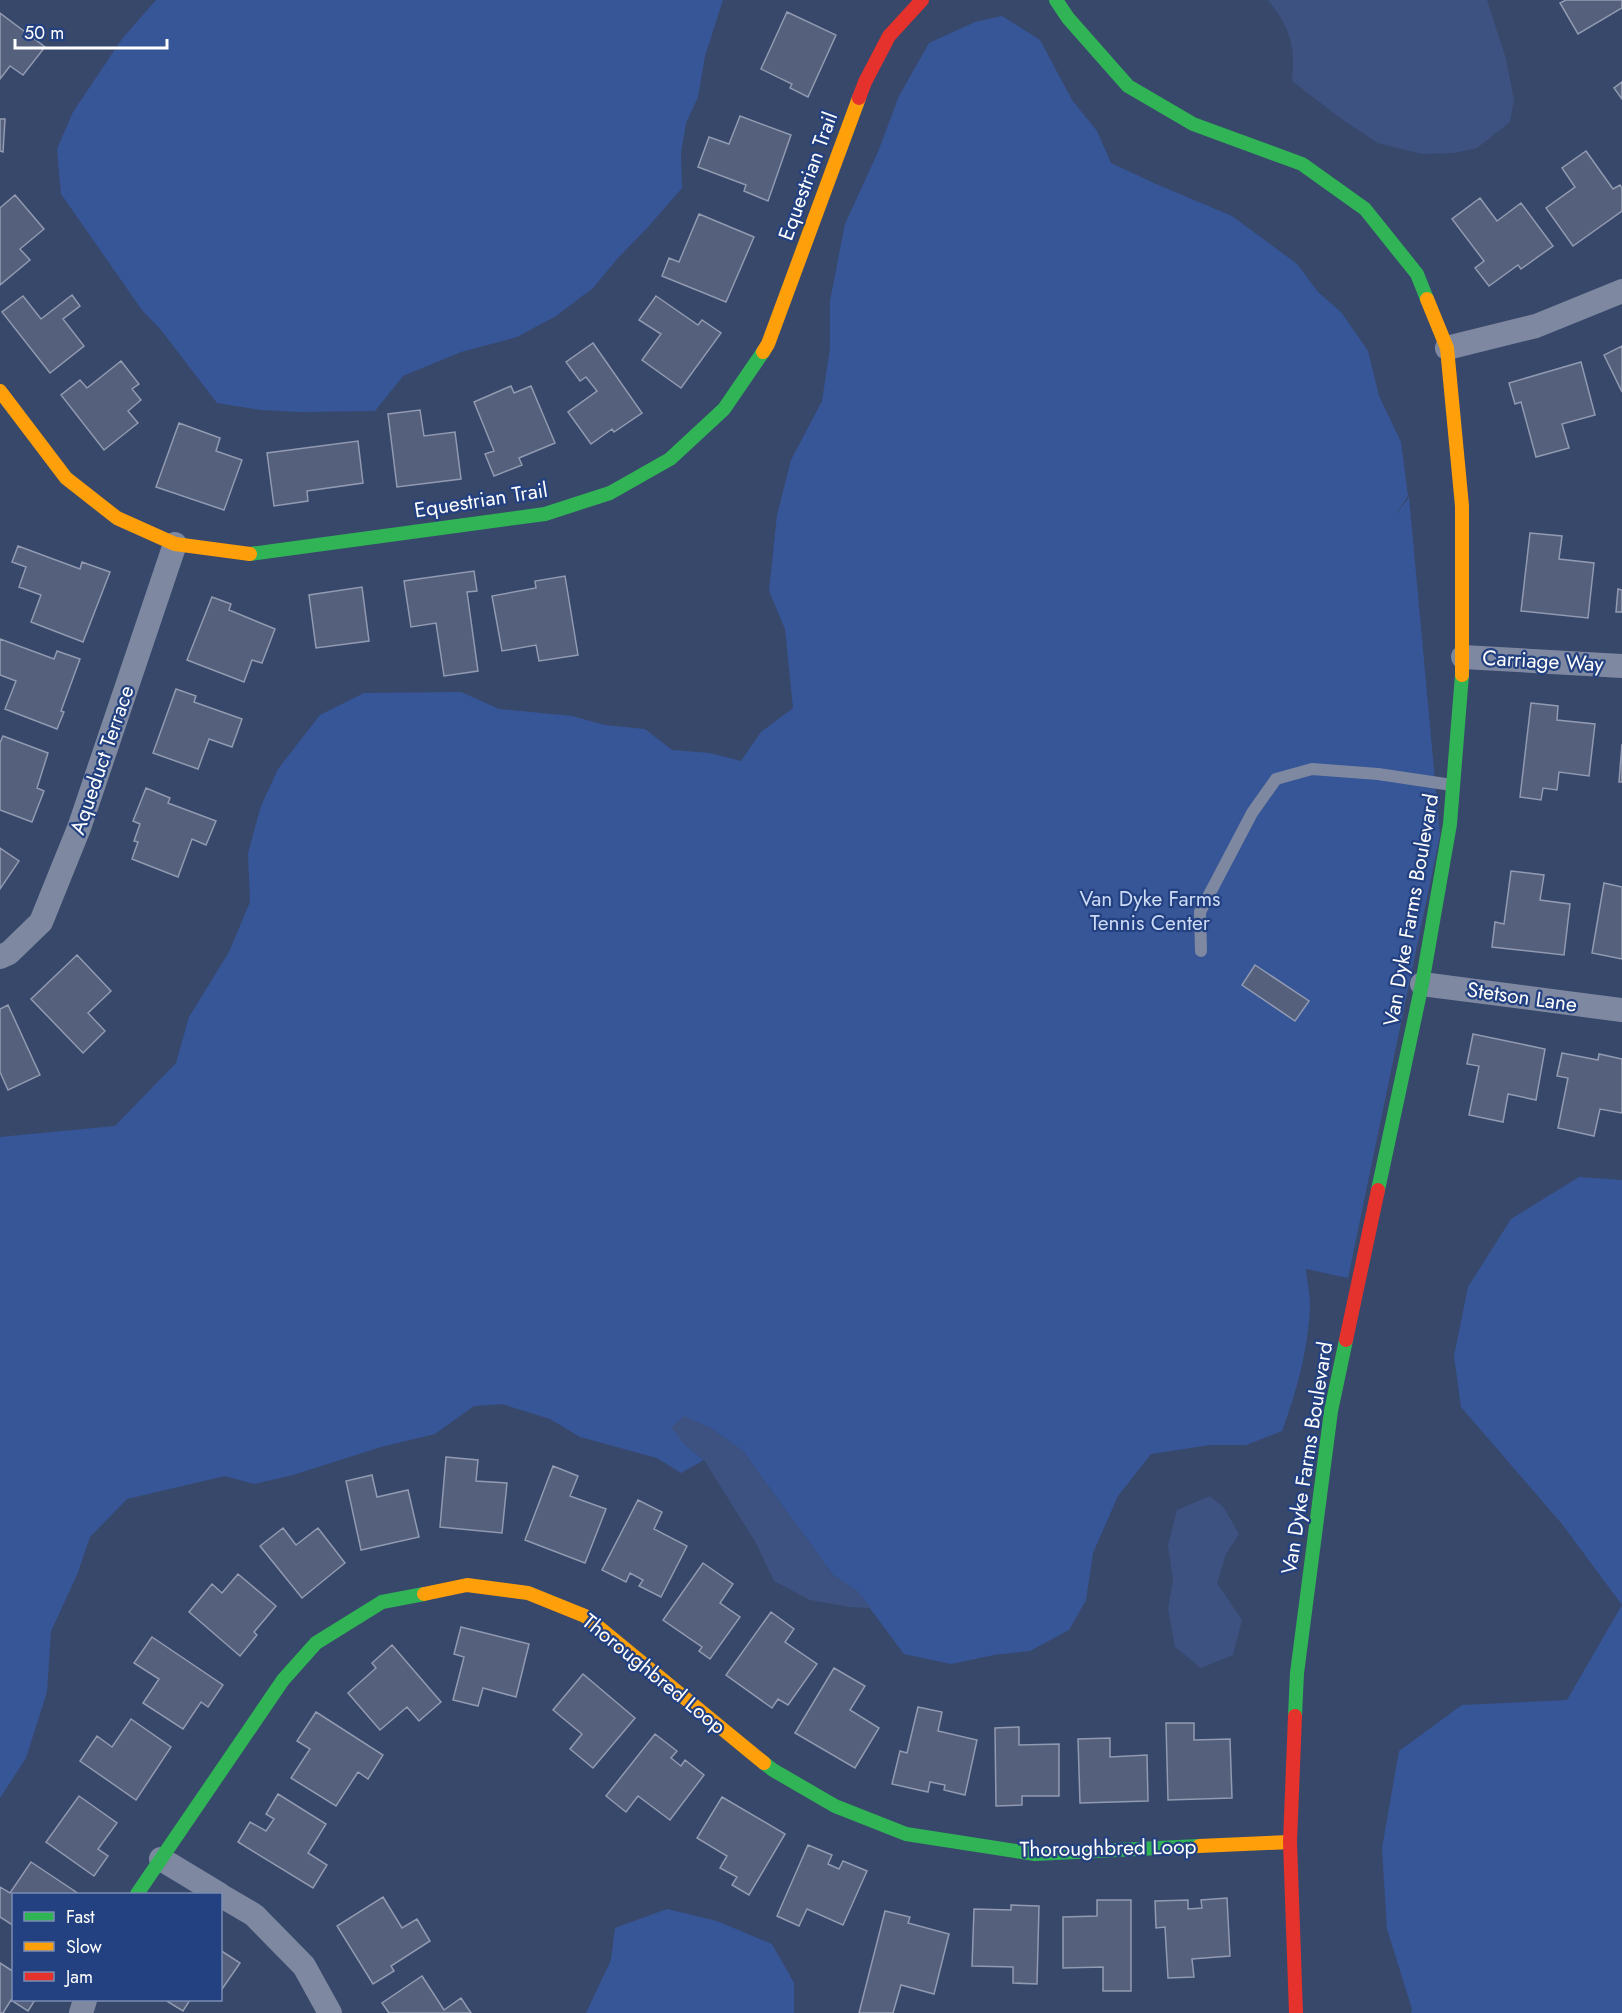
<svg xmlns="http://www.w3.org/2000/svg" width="1622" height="2013" font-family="Jost,sans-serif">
	<rect width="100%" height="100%" fill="#38486b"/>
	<path fill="#375697" d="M156,0H723L705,56L698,97L686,123L681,153L682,188L648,227L618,258L593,288L556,316L517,337L461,352L403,376L375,411L299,412L261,410L217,403L161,330L142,310L61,194L57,149L73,112L122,39Z
		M1002,16L1040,40L1072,100L1097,131L1111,163L1156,184L1232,216L1297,264L1318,292L1341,312L1368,351L1379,396L1401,442L1408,496L1394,517L1409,497L1440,835L1348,1278L1306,1269C1307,1281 1310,1294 1310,1307C1308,1350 1297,1390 1282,1431L1246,1445H1210L1151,1454L1118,1496L1093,1553L1086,1600L1069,1630L1030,1651L994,1655L951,1664L904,1654L857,1591L833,1575L742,1450L683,1443L704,1460L681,1473L657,1458L580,1437L550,1419L502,1404L474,1406L435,1434L381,1447L293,1475L254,1484L225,1476L127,1499L90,1537L77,1575L51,1631L47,1692L26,1758L0,1798V1137L115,1126L176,1063L189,1017L229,952L250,902L248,853L261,806L278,769L320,715L364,693L461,692L499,709L572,716L605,725L645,729L672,750L710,753L741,761L761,732L793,708L785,629L769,591L777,515L791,460L822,401L830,348V301L845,224L878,152L899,96L929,43L975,22Z
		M1579,1177L1622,1180V2013H1411L1412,2009L1387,1929L1382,1848L1399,1751L1462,1705L1567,1700L1622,1605L1562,1524L1461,1407L1454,1356L1468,1287L1511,1219Z
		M667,1909L717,1921L772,1944L794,1983V2013H586L611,1960L615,1928Z"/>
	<path fill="#3d5280" d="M1268,0H1487L1506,59L1514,100L1510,122L1477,148L1454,153L1422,154L1378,143L1343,120L1292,81C1296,45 1290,28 1268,0Z
		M684,1416L711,1428L742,1450L833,1575L857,1591L871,1608L850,1607L810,1600L774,1581L756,1543L704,1460L683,1443L671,1427Z
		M1210,1496L1224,1508L1239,1534L1226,1554L1217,1583L1242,1620L1233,1655L1201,1668L1175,1647L1168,1609L1173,1580L1168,1545L1177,1510Z"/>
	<path fill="#54607c" stroke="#919ab0" stroke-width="1.5" d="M1566,0H1622V8L1578,34L1560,3Z
		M787,12L836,35L808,97L790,88L792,84L761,69Z
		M0,13L45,47L23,75L10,66L0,79Z
		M1622,82V99L1614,88Z
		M740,116L791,135L768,201L744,191L746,185L698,167L709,137L729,144Z
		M0,119H5L3,152L0,151Z
		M1586,151L1613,189L1620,185L1622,188V211L1573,246L1546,208L1575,187L1562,168Z
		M15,195L44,229L20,249L30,260L0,285V208Z
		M1480,198L1497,221L1521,203L1553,246L1521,269L1518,265L1489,286L1475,268L1484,261L1452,219Z
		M699,214L754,237L726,302L662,276L669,258L679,262Z
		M72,295L80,306L63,319L84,346L50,373L2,312L23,296L41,319Z
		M656,296L698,325L702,320L721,333L681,388L642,360L661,334L639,320Z
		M593,343L642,413L614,432L612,429L591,444L568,412L597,391L586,377L580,381L566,362Z
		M1622,346V392L1604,355Z
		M121,361L139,384L132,389L141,400L128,411L138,423L104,450L61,395L80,380L87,388Z
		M1581,362L1595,415L1562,424L1569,448L1536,457L1521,402L1515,404L1509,383Z
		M511,386L514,393L531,386L555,443L519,458L522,465L494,476L485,454L494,451L474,402Z
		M420,410L424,436L455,432L461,479L397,487L388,414Z
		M179,423L220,438L216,451L242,460L224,510L156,487Z
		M358,441L363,483L307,491L308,501L274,506L267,453Z
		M1530,533L1562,536L1559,559L1594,563L1588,618L1521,611Z
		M18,546L80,569L82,562L110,572L83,642L31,622L41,595L19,587L26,567L12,562Z
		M474,571L477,591L467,592L478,671L444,676L436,623L411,627L404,581Z
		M565,576L578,655L539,661L536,645L502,651L492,596L536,588L535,581Z
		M362,587L369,641L316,648L309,595Z
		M1618,589L1622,590V612H1616Z
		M212,597L231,604L229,610L275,629L262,663L252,660L244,682L187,660Z
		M0,639L54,659L57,651L80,659L61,711L64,712L57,729L5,709L16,681L0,675Z
		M176,689L196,696L194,702L242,719L232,747L209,739L198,769L153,753Z
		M1531,703L1558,706L1557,720L1595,724L1589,776L1559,772L1557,790L1543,788L1541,800L1520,797Z
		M3,736L48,753L37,788L44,791L32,822L0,810V743Z
		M1622,744V782H1619Z
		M146,788L170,798L168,803L216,821L206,845L192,839L178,877L132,859L138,842L134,841L140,824L133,821Z
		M0,848L19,861L0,889Z
		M1511,871L1544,875L1540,900L1570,904L1564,955L1492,947L1495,922L1504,924Z
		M1604,883L1622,887V959L1592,953Z
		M77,955L111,991L88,1013L105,1031L83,1053L31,999Z
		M1255,965L1309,1001L1295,1021L1242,985Z
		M8,1005L40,1075L8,1090L0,1072V1009Z
		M1473,1034L1545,1049L1536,1100L1508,1094L1503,1122L1469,1115L1479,1066L1467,1064Z
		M1562,1053L1598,1060L1599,1054L1622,1059V1113L1600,1109L1594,1136L1558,1128L1568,1078L1557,1076Z
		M446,1457L478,1460L476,1481L507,1483L502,1533L440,1527Z
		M553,1466L578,1476L570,1496L606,1509L585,1563L525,1540Z
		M372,1475L377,1497L408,1490L419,1537L361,1550L346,1481Z
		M638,1500L662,1512L654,1529L687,1546L661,1597L639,1586L643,1580L630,1573L626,1582L602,1570Z
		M283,1528L296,1545L318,1528L345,1563L302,1598L260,1546Z
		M703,1563L733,1584L720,1603L740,1617L710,1659L699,1651L702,1647L663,1620Z
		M238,1574L276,1606L254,1632L257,1635L240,1656L189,1612L212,1584L222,1593Z
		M771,1612L794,1629L785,1642L817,1664L788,1705L778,1699L772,1708L726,1675Z
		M461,1627L529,1644L516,1697L483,1688L478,1706L453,1700L464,1657L454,1654Z
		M152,1637L223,1685L208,1707L201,1702L183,1729L143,1703L159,1679L134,1663Z
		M392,1645L441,1702L419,1721L407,1707L380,1730L348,1693L376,1668L372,1663Z
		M834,1668L865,1686L850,1710L879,1728L855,1768L795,1733Z
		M583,1674L635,1718L593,1768L570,1749L582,1734L553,1710Z
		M918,1707L942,1712L938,1731L977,1740L965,1795L944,1790L945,1785L930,1782L928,1792L892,1784L900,1751L907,1753Z
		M316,1712L383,1755L368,1779L358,1772L336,1806L291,1778L310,1749L297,1741Z
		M131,1719L171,1747L136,1800L80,1761L97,1736L112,1747Z
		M1166,1723H1194V1740L1230,1739L1232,1798L1168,1800Z
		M1019,1727V1745L1059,1744V1796H1022V1805L996,1806L995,1728Z
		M655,1734L677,1751L671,1758L681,1766L685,1760L704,1775L670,1820L638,1796L626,1812L606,1796Z
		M1110,1738V1757L1147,1755L1148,1801L1080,1803L1078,1739Z
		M278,1794L326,1824L308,1853L327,1865L313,1888L238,1842L250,1822L266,1831L274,1819L266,1814Z
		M79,1796L117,1823L98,1849L108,1856L94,1876L46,1842Z
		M722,1797L785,1834L749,1895L732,1885L737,1877L720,1868L727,1856L697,1838Z
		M808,1845L832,1855L828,1864L839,1869L843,1861L867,1871L843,1925L807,1909L799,1926L777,1916Z
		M31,1862L79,1894H14V1926L0,1917V1887L10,1893Z
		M383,1897L402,1928L417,1919L430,1941L391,1966L394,1971L373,1984L337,1926Z
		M1227,1898L1230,1956L1192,1959L1194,1977L1168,1978L1165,1927L1156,1928L1155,1901L1188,1900V1909L1202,1908L1201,1900Z
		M1097,1900H1131V1991H1103V1967L1063,1968V1917L1097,1916Z
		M1011,1905L1039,1906L1037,1984L1013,1983V1967L972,1966L974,1909L1011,1910Z
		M885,1911L910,1917L908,1923L949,1934L934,1994L901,1985L893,2013H859Z
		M220,1950L240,1963L220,1992Z
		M0,1963L14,1972V2000H35L28,2011L11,2000L3,2013H0Z
		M422,1976L444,2010L461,1998L471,2013H389L382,2003Z
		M165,2000H190L183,2011Z"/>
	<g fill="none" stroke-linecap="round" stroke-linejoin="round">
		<path stroke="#7e89a1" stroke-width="12" d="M1201,951L1200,912L1252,813L1276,779L1312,769L1378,774L1452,785"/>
		<path stroke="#7e89a1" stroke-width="24" d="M1447,348L1536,326L1622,291
			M1463,657L1622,666
			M0,957L9,953L41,922L79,828L175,544
			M1422,984L1622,1010
			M161,1859L219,1894
			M220,1895L254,1915L304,1966L330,2013
			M81,2013L85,2000"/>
		<path stroke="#30b455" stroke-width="14" d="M1056,0L1068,18L1128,86L1193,124L1302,164L1365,209L1417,274L1427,299
			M250,554L545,514L610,493L670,459L724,409L763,352
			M1378,1190L1422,984L1450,824L1462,675
			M1295,1716L1297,1673L1331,1411L1346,1340
			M764,1763L773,1770L835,1806L906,1834L1035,1854L1199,1846
			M137,1894L283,1680L316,1643L382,1602L424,1594"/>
		<path stroke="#ff9f0a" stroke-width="14" d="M1427,299L1447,348L1462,506V675
			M763,352L768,344L859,98
			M0,391L66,478L117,518L175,544L250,554
			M424,1594L467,1585L528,1593L585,1616L764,1763
			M1199,1846L1290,1842"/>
		<path stroke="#e5322d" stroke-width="14" d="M859,98L865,82L889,36L922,0
			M1346,1340L1378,1190
			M1295,1716L1290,1842L1296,2013"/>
	</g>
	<g text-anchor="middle" stroke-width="4.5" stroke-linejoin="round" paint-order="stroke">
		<g font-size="21" fill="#fff" stroke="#234080">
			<text transform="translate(808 176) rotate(-70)" y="7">Equestrian Trail</text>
			<text transform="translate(481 500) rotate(-9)" y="7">Equestrian Trail</text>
			<text transform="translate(1543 661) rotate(3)" y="7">Carriage Way</text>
			<text transform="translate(102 760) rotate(-71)" y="7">Aqueduct Terrace</text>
			<text transform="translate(1411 910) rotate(-80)" y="7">Van Dyke Farms Boulevard</text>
			<text transform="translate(1522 997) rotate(8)" y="7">Stetson Lane</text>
			<text transform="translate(1307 1458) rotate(-81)" y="7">Van Dyke Farms Boulevard</text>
			<text transform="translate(654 1674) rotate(39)" y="7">Thoroughbred Loop</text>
			<text transform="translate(1108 1848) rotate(-1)" y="7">Thoroughbred Loop</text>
		</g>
		<g font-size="21" fill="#ccdaf5" stroke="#234080">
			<text x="1150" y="906">Van Dyke Farms<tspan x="1150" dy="24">Tennis Center</tspan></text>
		</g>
	</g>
	<rect x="12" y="1893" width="210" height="108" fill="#234080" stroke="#7b8cb3" stroke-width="1.5"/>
	<rect x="24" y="1912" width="30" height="9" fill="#30b455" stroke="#7b8cb3" stroke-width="1.5"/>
	<text x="66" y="1923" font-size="18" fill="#ffffff">Fast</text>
	<rect x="24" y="1942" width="30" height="9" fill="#ff9f0a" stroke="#7b8cb3" stroke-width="1.5"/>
	<text x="66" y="1953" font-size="18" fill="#ffffff">Slow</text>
	<rect x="24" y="1972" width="30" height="9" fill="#e5322d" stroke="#7b8cb3" stroke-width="1.5"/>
	<text x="66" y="1983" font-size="18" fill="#ffffff">Jam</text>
	<path d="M15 39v9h152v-9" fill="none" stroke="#ffffff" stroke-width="3"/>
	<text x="24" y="39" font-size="18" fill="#ffffff" stroke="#234080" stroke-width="4.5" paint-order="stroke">50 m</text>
</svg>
